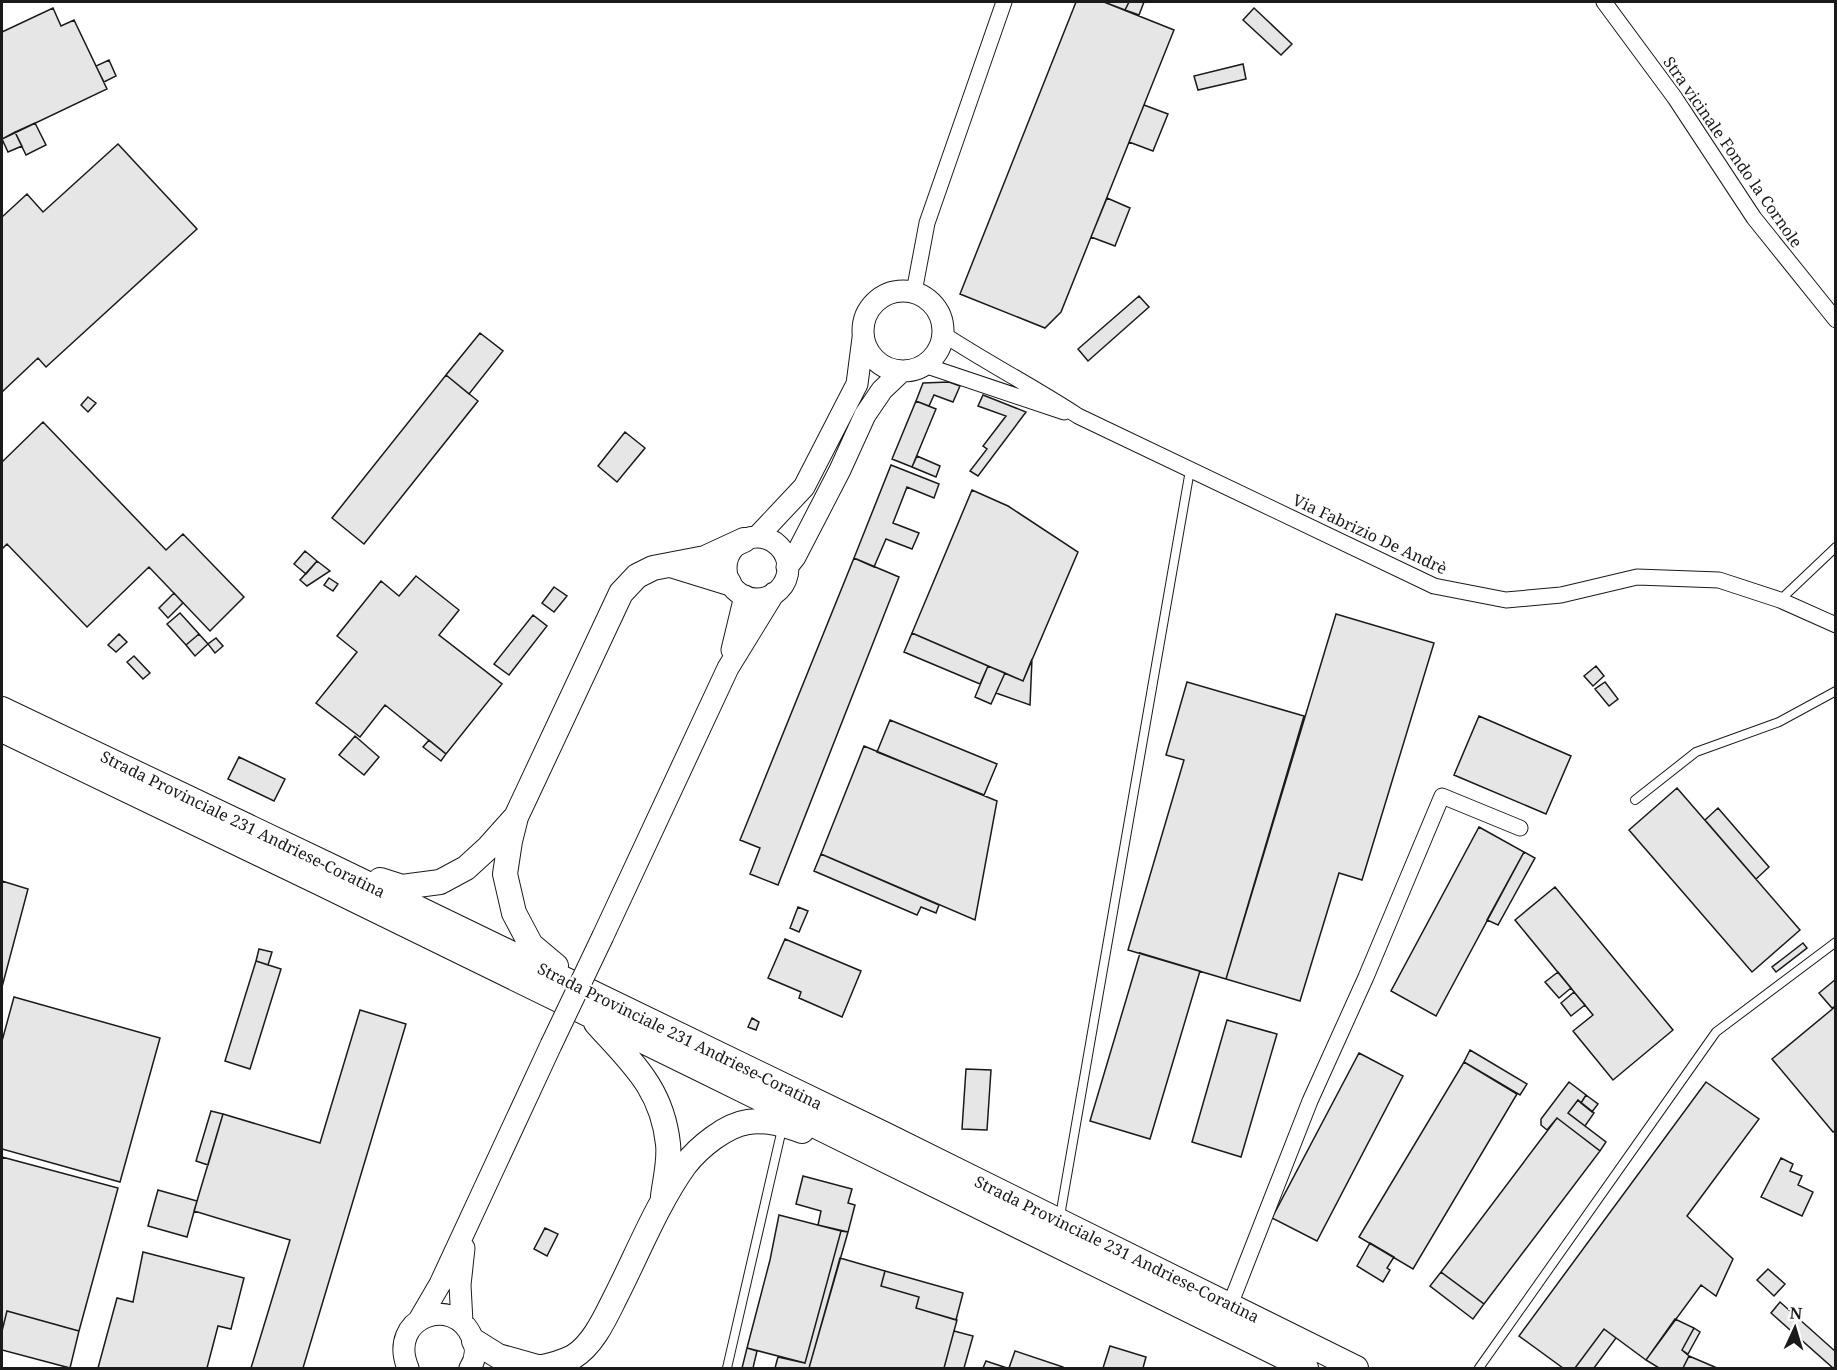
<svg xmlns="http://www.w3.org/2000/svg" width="1837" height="1370" font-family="'Noto Serif',serif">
	<rect width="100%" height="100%" fill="#fff"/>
	<path fill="#e6e6e6" stroke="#1a1a1a" stroke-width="1.5" d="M1076,2H1104L1174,30L1061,312L1045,328L960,294Z
		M1104,2H1129L1125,10Z
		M1129,2H1144L1139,15L1125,10Z
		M53,8L61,26L74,20L107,89L2,139V32Z
		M1254,8L1292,44L1281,55L1243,20Z
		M109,60L116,76L104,82L96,66Z
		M1243,64L1246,79L1198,90L1194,76Z
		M1144,105L1168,114L1153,151L1129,142Z
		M35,123L46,145L26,155L15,132Z
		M15,132L22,146L8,152L2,139Z
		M118,144L197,229L46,367L38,358L2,392V217L27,194L43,212Z
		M1107,198L1130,208L1115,246L1091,237Z
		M1139,296L1149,307L1088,361L1078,349Z
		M480,333L503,351L469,394L446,375Z
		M446,375L478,401L364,544L332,518Z
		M949,382L960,386L953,402L934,395L929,406L916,401L923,383Z
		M983,395L1026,412L978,476L970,471L987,449L983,446L1006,416L978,406Z
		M88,397L96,403L88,412L81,405Z
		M916,401L936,409L912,467L892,459Z
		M43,422L166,550L183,534L244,597L210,631L149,567L87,627L7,544L2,549V462Z
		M625,432L645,448L617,482L598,466Z
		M917,456L940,466L936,477L912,467Z
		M891,465L939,484L934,498L907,487L893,523L919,533L912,549L886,539L874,567L854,558Z
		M972,490L1008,506L1078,552L1023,681L912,633Z
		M305,551L317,561L306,574L294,564Z
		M854,558L899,577L778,885L750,874L760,848L740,840Z
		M317,561L330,571L307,586L300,580Z
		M416,576L459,610L439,635L502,684L446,754L385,705L360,737L316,703L357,652L337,636L381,581L399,596Z
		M329,578L338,584L333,591L324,585Z
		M554,587L567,596L554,612L542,603Z
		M174,593L183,603L168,618L159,608Z
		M180,613L199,634L186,645L167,624Z
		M1336,614L1434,643L1362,880L1339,873L1300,1001L1226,979Z
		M533,615L547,626L509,675L494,664Z
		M912,633L988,666L980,684L904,652Z
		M119,634L127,642L116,652L108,645Z
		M199,634L208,644L195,656L186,645Z
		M216,638L223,646L215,653L208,644Z
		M134,656L150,673L143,679L127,662Z
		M1032,659L1030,705L996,693L1005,673L1023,681Z
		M988,666L1005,673L991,704L975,697Z
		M1596,666L1604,676L1593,686L1584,676Z
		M1187,682L1304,716L1226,979L1128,950L1184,760L1166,755Z
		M1605,682L1618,699L1609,706L1595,689Z
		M1479,716L1571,756L1546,814L1454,775Z
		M890,720L997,764L984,795L877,752Z
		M355,736L379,757L364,775L339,755Z
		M429,740L446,754L441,761L423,747Z
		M864,746L997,801L975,920L821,854Z
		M239,757L285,779L274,801L228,779Z
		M1677,788L1800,930L1752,972L1629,830Z
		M1718,808L1769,867L1756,879L1705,820Z
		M1479,827L1524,852L1436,1016L1391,991Z
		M1524,852L1535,858L1498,925L1487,920Z
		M821,854L939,905L936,913L921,907L917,915L814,871Z
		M2,881L28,889L2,987Z
		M1555,887L1673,1030L1613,1080L1573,1031L1593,1015L1515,920Z
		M798,907L808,911L799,932L790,928Z
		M785,939L861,971L842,1017L799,998L801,992L768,978Z
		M1803,943L1807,948L1776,972L1772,967Z
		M259,949L272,952L268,965L256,961Z
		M1140,953L1200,971L1150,1139L1090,1121Z
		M256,961L281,969L250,1069L225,1061Z
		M1558,972L1571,988L1559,998L1545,982Z
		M1836,979V1006L1832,1008L1819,993Z
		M1574,992L1585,1005L1571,1016L1561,1003Z
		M14,997L160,1038L120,1182L2,1149V1041Z
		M1836,1006V1130L1833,1132L1772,1059Z
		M360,1010L406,1024L303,1368H251L290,1240L194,1211L223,1114L320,1143Z
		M752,1018L759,1022L756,1030L748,1027Z
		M1227,1020L1277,1034L1241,1157L1192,1142Z
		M1470,1050L1527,1084L1520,1095L1464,1062Z
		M1359,1053L1403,1076L1317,1241L1272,1218Z
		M1464,1062L1517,1094L1413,1269L1359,1237Z
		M966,1069L991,1070L987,1130L962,1129Z
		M1569,1082L1586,1095L1581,1103L1578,1100L1568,1113L1606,1142L1600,1151L1557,1118L1547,1130L1541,1125V1119Z
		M1706,1082L1759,1119L1687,1216L1733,1259L1716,1296L1701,1285L1646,1360L1604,1329L1575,1368H1563L1519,1336Z
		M1586,1095L1598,1104L1592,1112L1581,1103Z
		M1578,1100L1594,1113L1585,1126L1568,1113Z
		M211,1111L223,1114L208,1165L196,1161Z
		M1557,1118L1600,1151L1484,1304L1441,1272Z
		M2,1157L118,1188L79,1331L7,1311L2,1331Z
		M1781,1158L1793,1164L1790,1171L1802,1176L1798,1185L1813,1192L1802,1216L1761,1197Z
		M803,1176L852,1189L848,1203L855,1205L848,1232L818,1225L821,1211L796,1204Z
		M158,1190L197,1201L187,1237L148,1226Z
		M779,1215L841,1231L805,1363L747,1348L770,1260Z
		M545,1228L558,1234L547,1256L534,1249Z
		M841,1231L848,1232L809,1368H775L778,1357L805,1363Z
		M1370,1243L1394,1257L1387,1268L1390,1270L1383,1282L1357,1266Z
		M143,1252L244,1278L231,1329L218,1326L207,1368H98L117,1298L133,1302Z
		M840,1258L885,1271L881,1286L919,1297L916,1308L957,1320L944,1368H809Z
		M1768,1269L1785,1284L1774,1296L1757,1280Z
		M885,1271L963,1293L956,1320L916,1308L919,1297L881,1286Z
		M1441,1272L1484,1304L1473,1319L1430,1286Z
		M1780,1302L1836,1352V1366L1833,1368L1771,1313Z
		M7,1311L79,1331L70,1368L2,1350V1331Z
		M1675,1319L1694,1328L1682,1350L1689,1356L1683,1368H1659L1646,1360Z
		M1694,1328L1700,1332L1688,1354L1682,1350Z
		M1604,1329L1616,1338L1594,1368H1575Z
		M954,1331L973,1336L964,1368H944Z
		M1110,1346L1146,1357L1143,1368H1103Z
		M747,1348L757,1351L753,1368H742Z
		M1015,1351L1063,1367V1368H1009Z
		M1689,1356L1717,1368H1683Z
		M986,1361L1007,1368H983Z"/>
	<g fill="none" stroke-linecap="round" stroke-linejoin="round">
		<g stroke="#1a1a1a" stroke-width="10">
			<path id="service" d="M1780,600L1836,547
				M1635,800L1696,752L1779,722L1836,691
				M1060,1216L1190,470
				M727,1368L782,1129
				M1479,1368L1716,1032L1836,942"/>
		</g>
		<g stroke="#1a1a1a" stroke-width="17">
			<path id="minor" d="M1604,2L1675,98L1754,218L1836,320
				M914,292L927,223L1004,2
				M943,334C987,363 1034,387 1078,416L1434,586L1506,600L1561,595L1637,577L1719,580L1780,600L1836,625
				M924,365L1064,412
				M1230,1305L1310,1101L1366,977L1442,796L1520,828"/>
		</g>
		<g stroke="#1a1a1a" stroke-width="23">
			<path id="secondary" d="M863 331a40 40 0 1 1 80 0a40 40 0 1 1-80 0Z
				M757,537L804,487L857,384L863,338
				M726 568a31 31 0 1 1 62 0a31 31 0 1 1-62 0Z
				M787,567L795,557L840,470L865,415L882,390L902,371
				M732,650L745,596
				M603,936L728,668L774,593
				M419,1320L440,1284L551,1045
				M462,1322L460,1285L464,1248
				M408,1368C387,1318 453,1293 472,1337C477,1347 476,1359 470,1368"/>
		</g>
		<g stroke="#1a1a1a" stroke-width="26">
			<path id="primary" d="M674,566L729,583
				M2,709L333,867L884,1134L1356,1368
				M2,730L322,884L700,1069L1306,1368
				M380,880L402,887L440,882L466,868L489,847L514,819
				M556,966L531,945L514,913L505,874L510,841L516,817L621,593L637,576L653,568L705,558L744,540
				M596,1023C632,1063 662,1088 668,1144C670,1160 665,1180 663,1196
				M474,1341L498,1356L541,1368
				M538,1368C549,1366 563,1362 573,1357C593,1345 605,1318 615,1298C637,1255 657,1204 685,1165C699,1147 726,1125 748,1122C767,1119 785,1125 802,1131"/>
		</g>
		<use href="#service" stroke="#fff" stroke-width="8"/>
		<use href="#minor" stroke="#fff" stroke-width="15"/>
		<use href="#secondary" stroke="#fff" stroke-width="21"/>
		<use href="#primary" stroke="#fff" stroke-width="24"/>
		<g stroke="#1a1a1a" stroke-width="23" stroke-linecap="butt">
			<path id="secondary-bridge" d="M551,1045L603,936"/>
		</g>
		<use href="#secondary-bridge" stroke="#fff" stroke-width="21"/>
	</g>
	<g text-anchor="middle" stroke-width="4.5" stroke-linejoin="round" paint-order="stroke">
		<g font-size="16" fill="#1a1a1a" stroke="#fff">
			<text transform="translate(1733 152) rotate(55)" y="6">Stra vicinale Fondo la Cornole</text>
			<text transform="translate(1370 534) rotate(25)" y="6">Via Fabrizio De Andrè</text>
			<text transform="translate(243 824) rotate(26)" y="6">Strada Provinciale 231 Andriese-Coratina</text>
			<text transform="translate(680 1036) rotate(26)" y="6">Strada Provinciale 231 Andriese-Coratina</text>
			<text transform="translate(1117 1249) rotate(26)" y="6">Strada Provinciale 231 Andriese-Coratina</text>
		</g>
	</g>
	<rect width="1837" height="1370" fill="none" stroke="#1a1a1a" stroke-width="6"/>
	<g transform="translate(1795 1328) rotate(4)" stroke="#ffffff" stroke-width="4.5" paint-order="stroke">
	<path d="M0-4.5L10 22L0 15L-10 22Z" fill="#1a1a1a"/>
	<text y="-9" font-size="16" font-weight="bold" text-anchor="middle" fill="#1a1a1a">N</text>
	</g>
</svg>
